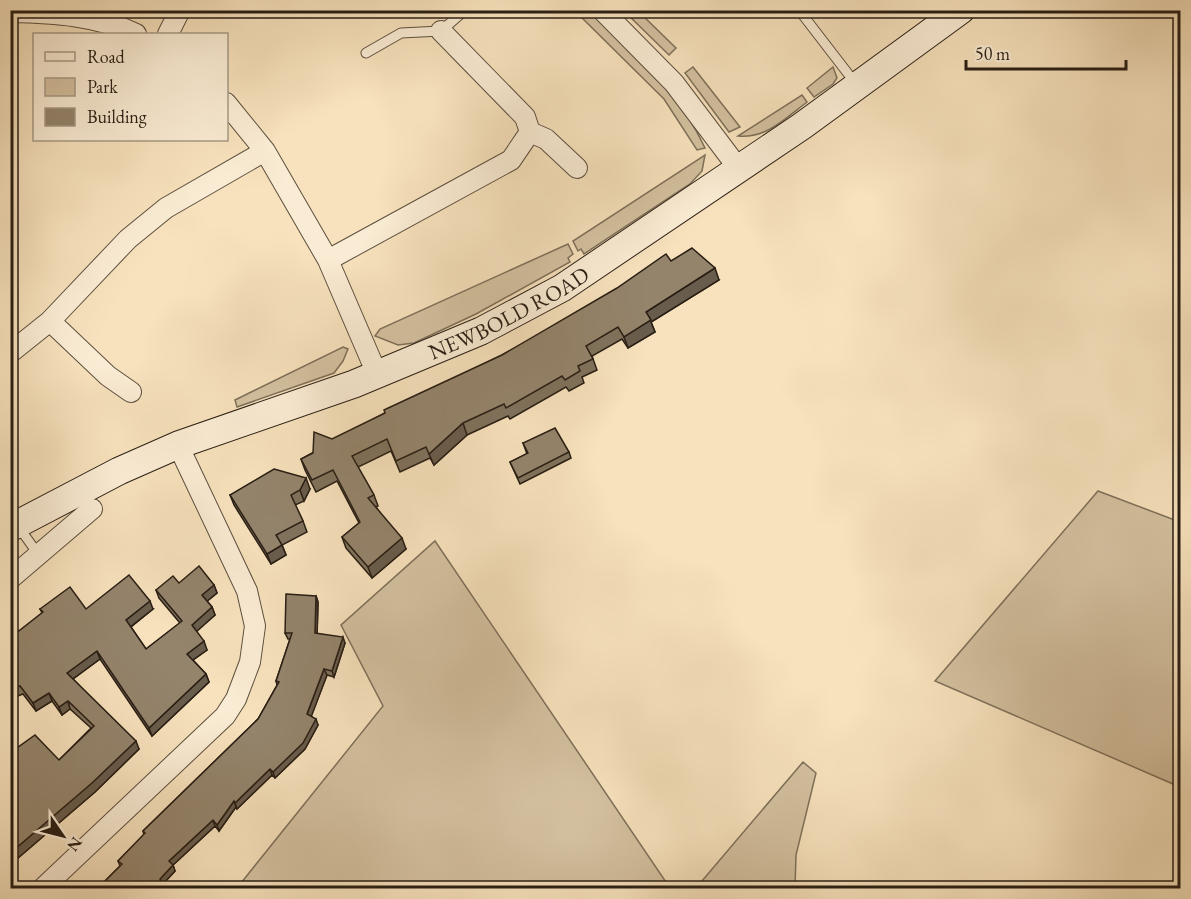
<svg xmlns="http://www.w3.org/2000/svg" width="1191" height="899" font-family="'EB Garamond',serif">
	<rect width="100%" height="100%" fill="#f7e2bd"/>
	<filter id="stains"><feTurbulence type="fractalNoise" baseFrequency=".00333" numOctaves="4"/><feColorMatrix values="0 0 0 0 .2 0 0 0 0 .09 0 0 0 0 .02 0 0 0 .5 -.17"/></filter>
	<radialGradient id="worn" r=".72"><stop offset=".6" stop-color="#630" stop-opacity="0"/><stop offset="1" stop-color="#630" stop-opacity=".3"/></radialGradient>
	<path fill="#d4c1a0" stroke="#7e705a" stroke-width="1.5" d="M575,11H590C632,52 680,93 705,148L697,150L664,99Z
		M624,11H638L676,48L669,55Z
		M693,67L740,127L729,132L685,73Z
		M833,67L837,78L833,84L814,97L807,88Z
		M802,95L807,102C786,118 766,139 738,136Z
		M705,155L702,171L690,184L584,254L581,249L578,251L573,241Z
		M568,244L573,254L568,258L570,262L476,314L414,343L398,345L375,336L380,329Z
		M343,347L348,349L343,361L334,373L237,407L235,400Z
		M1098,491L1180,522V787L935,681Z
		M435,541L670,888H237L383,706L341,625Z
		M803,762L816,773L796,855L795,888H696Z"/>
	<g fill="none" stroke-linecap="round" stroke-linejoin="round">
		<g stroke="#5c4f3e" stroke-width="11">
			<path id="lane" d="M799,10L856,84
				M366,53L401,33L441,31L465,10
				M18,526L38,554"/>
		</g>
		<g stroke="#5c4f3e" stroke-width="22">
			<path id="street" d="M602,10L674,83L739,169
				M10,12C54,13 96,15 136,34
				M441,31L525,117L530,132L546,139L577,168
				M168,34L180,10
				M226,103L265,151L328,260L377,374
				M328,260L511,160L530,132
				M50,321L108,376L131,392
				M10,353L50,321L128,239L166,208L265,151
				M10,579L92,509
				M43,888L225,716L236,699L250,662L255,626L247,591L178,445"/>
		</g>
		<g stroke="#291e14" stroke-width="29">
			<g id="secondary">
				<path id="s1" d="M10,528L119,471L178,445L354,384L481,331L562,288L802,126L961,10"/>
			</g>
		</g>
		<use href="#lane" stroke="#faecd4" stroke-width="9"/>
		<use href="#street" stroke="#faecd4" stroke-width="20"/>
		<use href="#secondary" stroke="#faecd4" stroke-width="27"/>
	</g>
	<path fill="#7f725d" stroke="#291e14" stroke-width="1.5" d="M671,261L719,280L651,322L655,332L628,348L622,339L592,356L597,370L582,377L584,383L569,391L566,387L510,419L508,416L467,435L434,465L430,458L400,472L391,451L358,467L374,495L378,506L376,507L406,549L372,578L346,548L342,537L359,523L337,481L316,492L305,470L301,459L385,413L502,355Z
		M523,443L569,452L571,458L520,484L510,462L527,454Z
		M310,489L304,501L295,505L303,521L307,532L282,545L286,555L271,564L234,505L230,495Z
		M179,583L214,585L217,593L207,601L212,607L215,615L196,631L207,650L193,660L206,674L209,682L152,736L100,659L73,679L139,749L95,792L18,858L16,856L10,861V753L59,760L91,728L70,709L62,715L52,701L36,711L23,694L10,699V638L42,613L40,609H153L131,627L146,649L180,623L159,598L156,590Z
		M316,596L318,602L317,634L345,643L334,677L327,675L311,716L318,725L305,749L275,778L272,775L237,809L236,807L219,831L215,826L173,865L175,871L163,884L164,888H98L120,866L118,861L144,835L143,831L258,719L277,685L276,681L290,639H288L285,633Z"/>
	<path fill="#685c4c" stroke="#291e14" stroke-width="1.5" d="M715,268L719,280L651,322L655,332L628,348L624,337L646,312Z
		M463,423L467,435L434,465L429,454Z
		M306,478L310,489L304,501L300,490Z
		M402,538L406,549L372,578L368,567Z
		M282,545L286,555L271,564L267,554Z
		M214,585L217,593L205,603L202,595Z
		M316,596L318,602L317,639L315,633Z
		M150,601L153,609L129,628L126,620Z
		M212,607L215,615L195,633L192,625Z
		M343,637L345,643L334,677L332,671Z
		M204,641L207,650L190,662L187,654Z
		M97,651L100,659L70,681L67,673Z
		M324,669L327,675L310,720L307,714Z
		M206,674L209,682L152,736L149,728Z
		M49,693L52,701L36,711L33,703Z
		M68,701L70,709L62,715L59,707Z
		M316,719L318,725L305,749L275,778L273,772Z
		M136,741L139,749L95,792L18,858L15,849Z
		M270,769L272,775L237,809L235,803Z
		M234,801L236,807L219,831L217,825Z
		M213,820L215,826L171,867L169,861Z
		M13,848L16,856L10,861V850Z
		M173,865L175,871L163,884L164,888H155L160,879Z"/>
	<path fill="#94846c" stroke="#291e14" stroke-width="1.5" d="M692,248L715,268L646,312L651,320L624,337L618,327L586,346L593,359L578,366L580,371L565,380L562,376L506,408L504,404L463,423L429,454L426,447L396,461L387,439L352,456L374,495L368,498L402,538L368,567L342,537L360,522L333,470L312,480L301,459L313,453L314,432L332,439L385,413L384,410L502,355L617,288L666,254L671,261Z
		M555,428L569,452L518,478L510,462L528,453L523,443Z
		M274,469L306,478L300,490L291,495L303,521L276,535L282,545L267,554L230,495Z
		M199,566L214,585L202,595L212,607L192,625L204,641L187,654L206,674L149,728L97,651L67,673L136,741L92,783L15,849L13,848L10,850V753L35,735L59,760L94,726L68,701L59,707L49,693L33,703L20,686L10,690V638L43,612L40,609L70,587L86,609L129,575L150,601L126,620L146,649L182,621L156,590L173,576L179,583Z
		M286,594L316,596L315,633L343,637L332,671L324,669L307,714L316,719L303,743L273,772L270,769L235,803L234,801L217,825L213,820L169,861L173,865L160,879L162,882L155,888H98L122,864L118,861L145,833L143,831L258,719L279,682L276,681L292,633H285Z"/>
	<g text-anchor="middle" stroke-width="4.5" stroke-linejoin="round" paint-order="stroke">
		<g font-size="22" fill="#291e14" stroke="#faecd4">
			<text dy="8" stroke="none"><textPath href="#s1" startOffset="544">NEWBOLD ROAD</textPath></text>
		</g>
	</g>
	<rect width="1191" height="899" fill="none" stroke="#f7e2bd" stroke-width="36"/>
	<rect x="12" y="12" width="1167" height="875" fill="none" stroke="#291e14" stroke-width="3"/>
	<rect x="18" y="18" width="1155" height="863" fill="none" stroke="#291e14" stroke-width="1.5"/>
	<rect x="33" y="33" width="195" height="108" fill="#faecd4" stroke="#a69a87" stroke-width="1.5"/>
	<rect x="45" y="52" width="30" height="9" fill="#faecd4" stroke="#a69a87" stroke-width="1.5"/>
	<text x="87" y="63" font-size="18" fill="#291e14">Road</text>
	<rect x="45" y="78" width="30" height="18" fill="#d4c1a0" stroke="#a69a87" stroke-width="1.5"/>
	<text x="87" y="93" font-size="18" fill="#291e14">Park</text>
	<rect x="45" y="108" width="30" height="18" fill="#94846c" stroke="#a69a87" stroke-width="1.5"/>
	<text x="87" y="123" font-size="18" fill="#291e14">Building</text>
	<g transform="translate(63 836) rotate(125)" stroke="#faecd4" stroke-width="4.5" paint-order="stroke">
	<path d="M0-4.5L10 22L0 15L-10 22Z" fill="#291e14"/>
	<text y="-9" font-size="16" font-weight="bold" text-anchor="middle" fill="#291e14">N</text>
	</g>
	<path d="M966 60v9h160v-9" fill="none" stroke="#291e14" stroke-width="3"/>
	<text x="975" y="60" font-size="18" fill="#291e14" stroke="#faecd4" stroke-width="4.5" paint-order="stroke">50 m</text>
	<rect width="100%" height="100%" filter="url(#stains)"/>
	<rect width="100%" height="100%" fill="url(#worn)"/>
</svg>
